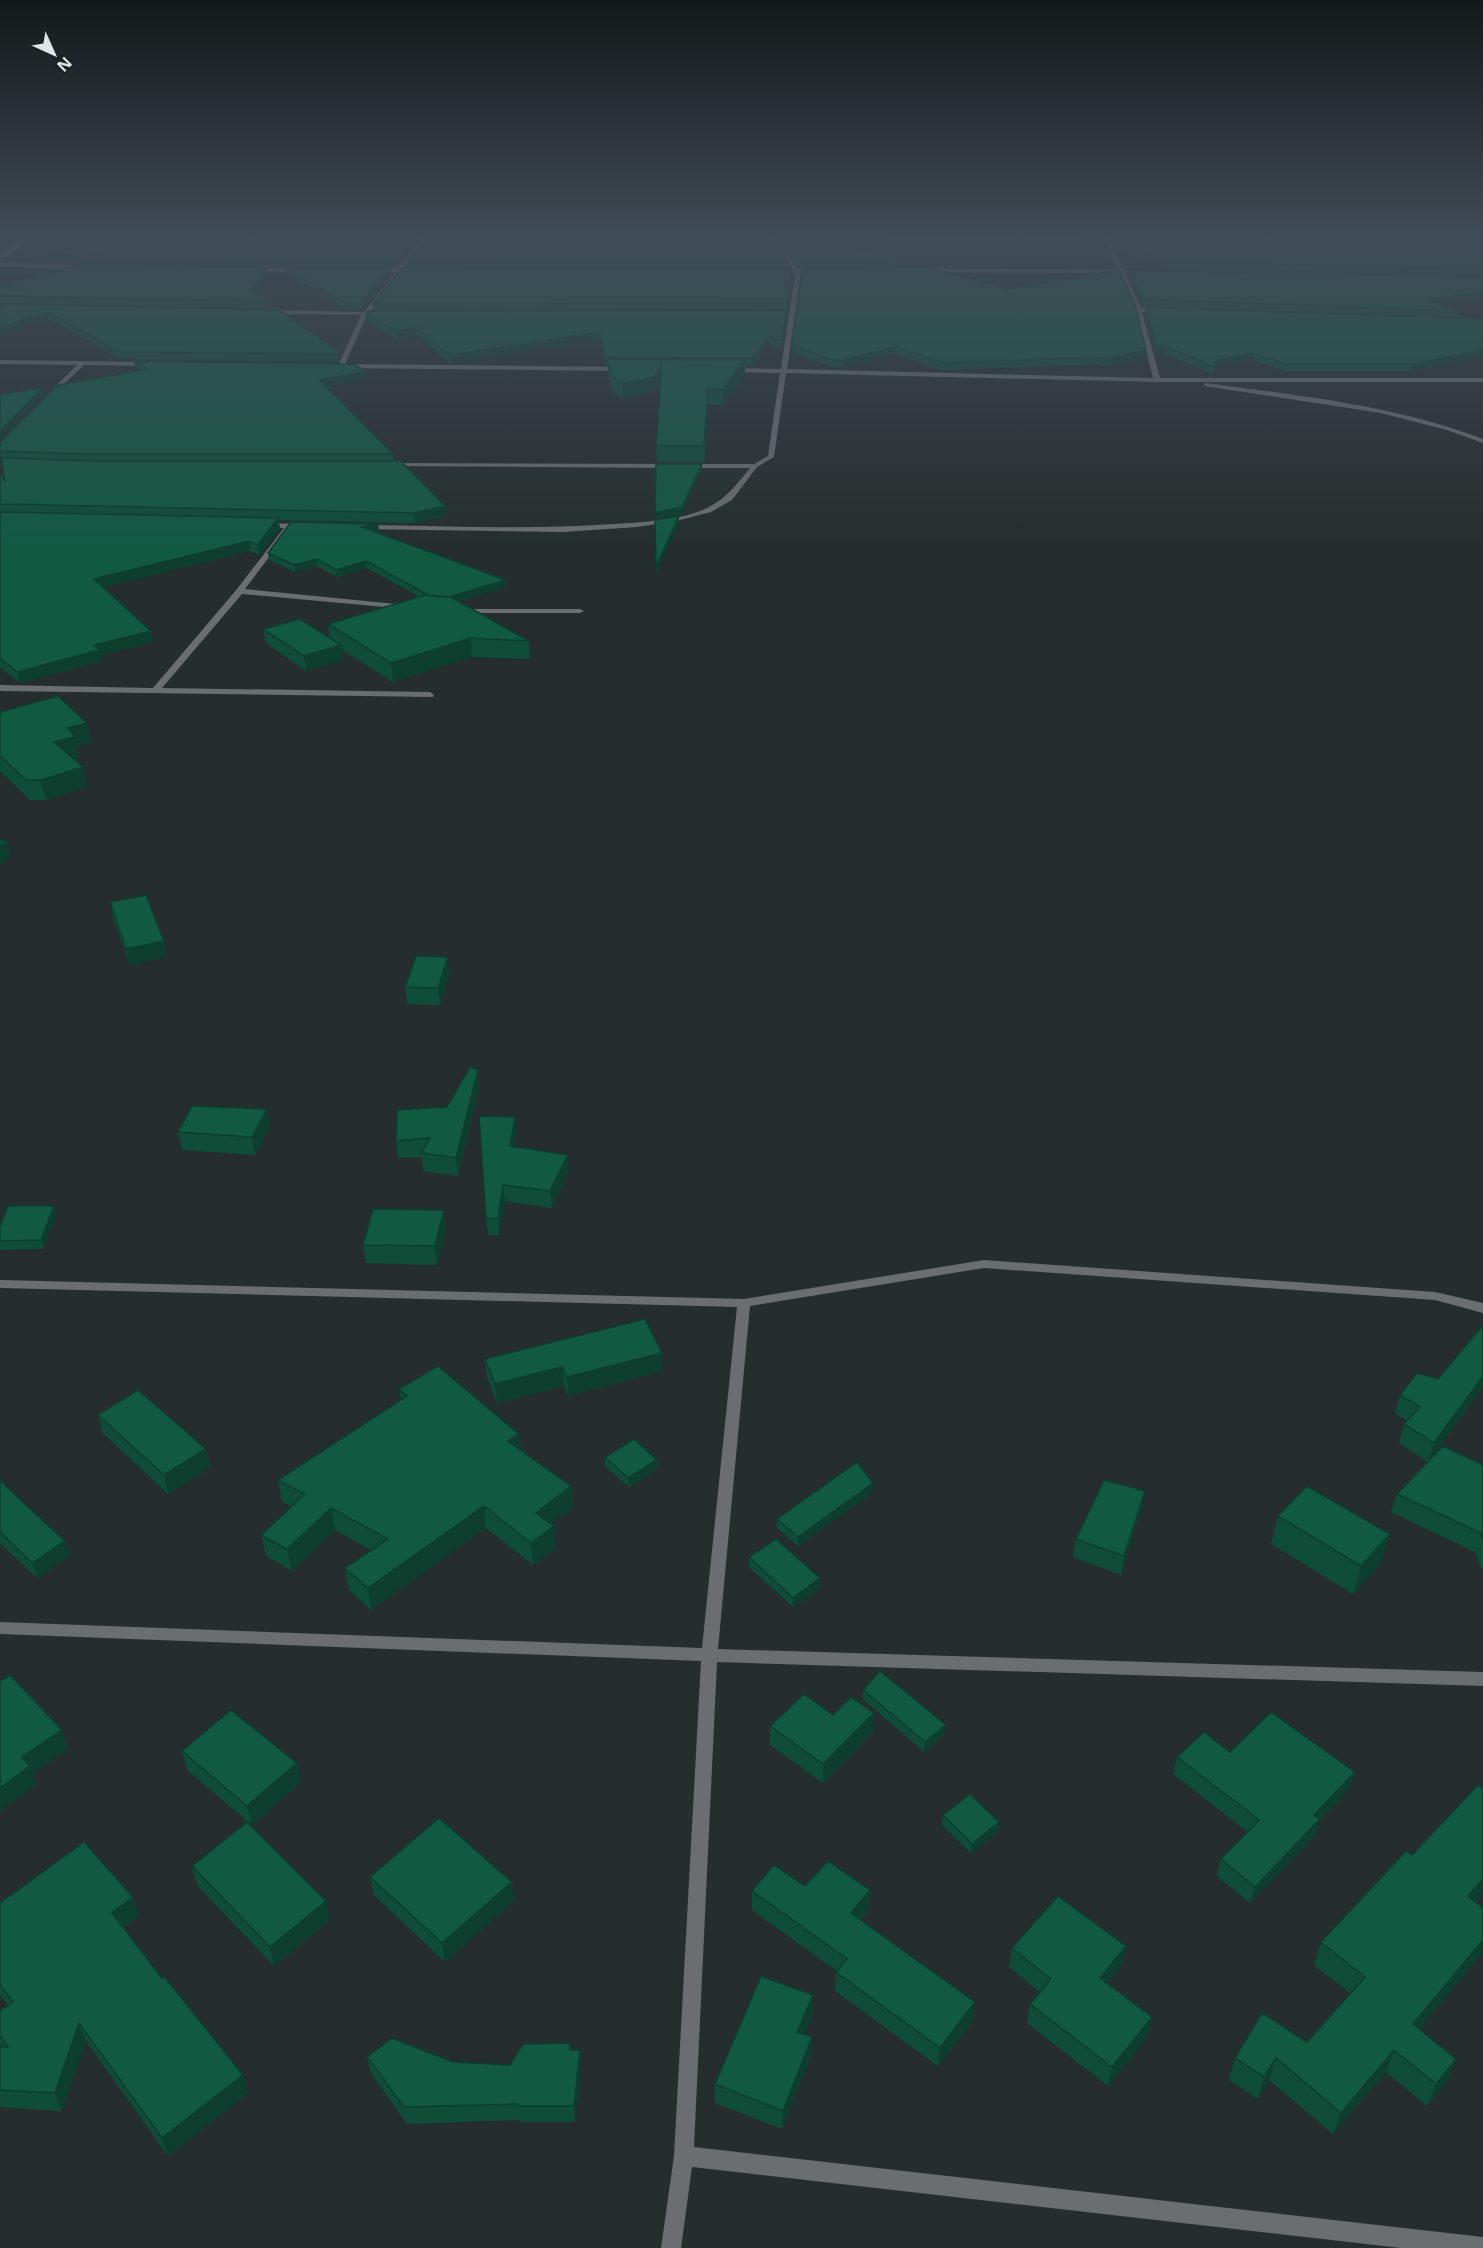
<svg xmlns="http://www.w3.org/2000/svg" width="1483" height="2248" font-family="'Noto Sans',sans-serif">
	<rect width="100%" height="100%" fill="#252e2d"/>
	<g fill="none" stroke-linecap="round" stroke-linejoin="round">
		<path fill="#6a6e70" fill-rule="evenodd" d="M424,236H430L404,268L419,270L402,272L370,312L386,314L367,315L345,364L623,367L626,369L623,371L341,368L338,366L361,315L268,314L265,312L268,310L364,312L396,272H373L371,269L398,268Z
			M767,236H773V241L799,269L821,271L801,273L787,369L1153,378L1136,310L1119,273L922,272L919,270L922,268L1118,270L1102,236H1130L1128,239H1109L1123,270L1148,272L1125,273L1141,308L1165,311L1162,313L1142,312L1160,378H1483V382H1157L786,373L774,457L757,467L732,500L711,512L676,521L637,527L563,532L360,529L359,527L363,525C446,526 530,530 613,524C643,522 679,521 707,508C727,498 736,485 750,468H687L684,466L687,464H754L768,456L780,373L730,372L727,370L730,368L781,369L795,273L776,272L778,269H793L768,242Z
			M0,263L86,265L89,267L86,269L0,267Z
			M250,268H302L305,270L302,272L248,271Z
			M0,360L149,362L152,364L149,366L84,365L49,398L46,396L77,365L0,364Z
			M1206,383C1300,396 1393,405 1483,439V443L1447,430L1381,413L1204,386V384Z
			M390,463L670,464L673,466L670,468L388,466L387,465Z
			M261,523L303,524L307,526L303,528H291L245,589L406,605L410,607L406,609L242,594L162,688L430,692L434,695L433,697L0,691V685L153,688L237,589L284,528L264,527H261Z
			M456,609H580L584,611L580,613H456Z
			M984,1260L1435,1292L1483,1303V1313L1435,1300L984,1268L750,1306L718,1649L1483,1672V1686L717,1662L694,2147L1483,2237V2248H1401L692,2167L681,2248H661L674,2156L701,1661L0,1634V1622L702,1648L737,1307L0,1288V1280L744,1299Z"/>
		<path fill="#8d9496" fill-rule="evenodd" d="M27,236H33L0,261V256Z"/>
	</g>
	<path fill="#0f4d39" d="M0,236H23L14,243L0,240Z
		M421,236L397,267L106,264V262L25,245L24,239Z
		M774,236H899L850,246L901,260V266L800,268L775,240Z
		M1073,236H1103L1106,241L1105,248L1073,238Z
		M1113,236H1393L1483,240V275L1166,269V266L1118,251L1113,241Z
		M1416,236H1483V238Z
		M765,237L789,262V268L408,267L407,261Z
		M267,268V274L255,293L267,301L268,308L0,303V285Z
		M287,269L390,274L362,310L347,309L287,274Z
		M1129,270L1437,304L1459,311L1457,318L1142,306L1129,276Z
		M792,276L787,309L374,310L373,304Z
		M0,304L338,351L339,359L338,362L120,359L50,320L25,326L0,337Z
		M1146,307L1483,319V357L1410,371H1285L1253,360L1216,367L1213,374L1164,353L1156,355L1145,314Z
		M786,310V317L782,349L769,344L752,366H745V375L723,405L708,404L705,462H657L656,446L661,380L656,391L623,399L612,391L608,373L607,365H606L600,340L451,363L417,336L397,339L367,322L366,314Z
		M792,345L1146,350V358L1106,367L1099,364L942,370L894,354L843,367H833L792,352Z
		M134,361L366,372L367,379L326,386L393,454L394,461L445,506L446,516L415,523L278,520L280,528L259,555L250,551L104,587L151,631L153,642L101,655L102,661L20,683L0,667V474L5,480L0,450L140,370L135,368Z
		M378,524L379,530L374,531L506,587L458,601L529,641L530,659L472,657L393,682L341,649L343,660L306,671L266,643L263,629L330,638L328,624L420,597L367,568L337,577L317,566L295,572L269,560L268,553Z
		M0,712L91,742L77,746L79,756L72,758L83,767L87,787L46,800H30L0,771Z
		M110,902L167,957L130,965L113,918Z
		M448,957L450,973L440,1005L407,1004L405,987Z
		M479,1087L458,1176L423,1171L422,1157L398,1158L396,1141L447,1107Z
		M267,1109L270,1127L255,1155L182,1150L178,1132Z
		M515,1117L516,1132L513,1147L569,1171L552,1208L505,1201L499,1235H488L486,1218Z
		M56,1215L43,1249L0,1250V1226Z
		M446,1228L437,1265L366,1263L363,1245Z
		M1483,1325V1387L1431,1459L1483,1465V1569L1481,1568L1475,1552L1391,1512L1397,1494L1428,1462L1399,1443L1404,1424L1407,1421L1395,1413L1400,1395L1438,1379Z
		M662,1353V1371L568,1396L564,1386L497,1403L487,1377L485,1359Z
		M399,1389L519,1434L521,1450L571,1486L573,1508L551,1524L554,1526L555,1548L533,1565L486,1528L371,1610L349,1590L345,1568L371,1550L335,1530L292,1571L266,1556L261,1535L292,1507L282,1501L278,1480L401,1400Z
		M98,1415L206,1449L210,1468L168,1494L103,1433Z
		M605,1457L657,1460L658,1469L629,1487L605,1466Z
		M0,1480L70,1556L37,1578L0,1543Z
		M873,1483L872,1493L798,1546L777,1528V1519Z
		M1141,1510L1121,1575L1073,1557L1076,1539Z
		M1278,1516L1382,1562L1353,1594L1271,1544Z
		M749,1557L820,1588L793,1607L749,1567Z
		M863,1690L945,1734L924,1752L863,1699Z
		M833,1715L873,1732L823,1783L770,1745V1726Z
		M182,1751L297,1763L301,1782L252,1825L187,1770Z
		M1230,1752L1350,1788L1319,1821L1315,1836L1250,1903L1217,1876L1221,1859L1248,1832L1173,1774L1177,1757Z
		M943,1815L999,1822L998,1832L971,1853L942,1825Z
		M192,1866L326,1901L330,1920L274,1966L197,1885Z
		M370,1877L512,1882L514,1901L445,1962L374,1895Z
		M805,1886L870,1890L869,1909L860,1920L975,2002L973,2021L938,2066L835,1991L836,1972L837,1971L752,1910V1891Z
		M1475,1902L1419,2029L1448,2081L1427,2106L1386,2072L1333,2134L1269,2080L1258,2099L1229,2080L1235,2058L1307,2042L1351,1994L1314,1965L1321,1942Z
		M0,1903L139,1916L123,1928L162,1978L243,2075L248,2093L168,2156L86,2041L62,2111L0,2107V2047H2L0,2044V2011L8,2005L0,1995Z
		M1126,1946L1122,1965L1107,1984L1152,2017L1148,2036L1108,2086L1027,2023L1030,2004L1040,1992L1009,1967L1012,1948Z
		M813,2014L804,2034L812,2037L811,2056L782,2129L715,2103V2084Z
		M571,2050H580L581,2066L575,2122H520V2120L407,2124L371,2073L367,2057L510,2065Z"/>
	<path fill="#0d3e2e" d="M15,236H23L14,243L13,237Z
		M416,236H421L397,267L396,261Z
		M872,236H899L838,248V243Z
		M267,268V274L253,297L252,290Z
		M390,269V274L362,310L361,304Z
		M792,270V276L787,309V303Z
		M1483,292V298L1422,306L1423,299Z
		M786,310V317L782,349V341Z
		M49,313L50,320L25,326L0,337V329L24,319Z
		M416,328L417,336L397,339L396,331Z
		M600,332V340L451,363L450,355Z
		M769,336V344L752,366V358Z
		M1165,346L1164,353L1156,355L1157,348Z
		M895,347L894,354L843,367V360Z
		M1146,350V358L1106,367L1107,359Z
		M1483,350V357L1410,371L1412,364Z
		M338,351L339,359L338,362L337,354Z
		M1254,353L1253,360L1216,367L1213,374L1217,360Z
		M745,360V375L723,405L722,390Z
		M662,362L663,376L656,391L623,399V384Z
		M366,372L367,379L321,386L320,380Z
		M43,388L45,394L0,439V431Z
		M708,389V404L705,462L704,446Z
		M702,464V470L682,514L655,520V513Z
		M445,506L446,516L415,523L414,513Z
		M679,516V523L656,574V567Z
		M278,518L280,528L259,555L258,545Z
		M378,524L379,530L363,534L362,527Z
		M249,541L250,551L97,589L94,579Z
		M317,559V566L295,572L294,565Z
		M366,561L367,568L337,577L336,570Z
		M506,580V587L442,606L441,599Z
		M151,631L153,642L101,655L102,661L20,683L17,672L94,645Z
		M471,638L472,657L393,682L391,663Z
		M341,645L343,660L306,671L304,656Z
		M87,723L91,742L77,746L79,756L59,761L54,742L67,728Z
		M83,767L87,787L46,800L41,780Z
		M7,841L10,856L0,865V847Z
		M164,941L167,957L130,965L126,949Z
		M448,957L450,973L440,1005L438,988Z
		M478,1070L479,1087L458,1176L456,1158Z
		M267,1109L270,1127L255,1155L252,1137Z
		M515,1117L516,1132L511,1162L510,1146Z
		M568,1155L569,1171L552,1208L550,1191Z
		M503,1185L505,1201L499,1235L498,1219Z
		M54,1206L56,1215L43,1249L41,1240Z
		M444,1210L446,1228L437,1265L435,1246Z
		M662,1353V1371L568,1396L567,1377Z
		M562,1367L564,1386L497,1403L495,1384Z
		M1483,1376V1387L1429,1462L1434,1443Z
		M519,1434L521,1455L508,1441Z
		M206,1449L210,1468L168,1494L164,1475Z
		M657,1460L658,1469L629,1487L628,1478Z
		M873,1483L872,1493L798,1546V1537Z
		M571,1486L573,1508L538,1534L536,1513Z
		M1145,1491L1141,1510L1121,1575L1124,1556Z
		M484,1506L486,1528L371,1610L368,1588Z
		M331,1508L335,1530L292,1571L287,1549Z
		M554,1526L555,1548L533,1565L531,1543Z
		M1390,1534L1382,1562L1353,1594L1361,1566Z
		M65,1541L70,1556L37,1578L32,1563Z
		M820,1578V1588L793,1607V1598Z
		M874,1713L873,1732L823,1783V1764Z
		M946,1725L945,1734L924,1752L925,1742Z
		M62,1730L68,1749L33,1773L37,1785L0,1811V1788L22,1757Z
		M297,1763L301,1782L252,1825L247,1806Z
		M1355,1772L1350,1788L1319,1821L1315,1836L1250,1903L1255,1887L1314,1815Z
		M999,1822L998,1832L971,1853L972,1844Z
		M1483,1879V1893L1459,1919L1468,1896Z
		M512,1882L514,1901L445,1962L442,1943Z
		M870,1890L869,1909L849,1932L851,1913Z
		M133,1897L139,1916L117,1932L112,1913Z
		M326,1901L330,1920L274,1966L270,1947Z
		M1483,1940V1953L1405,2046L1413,2024Z
		M1126,1946L1122,1965L1097,1997L1100,1978Z
		M813,1995V2014L797,2051V2032Z
		M975,2002L973,2021L938,2066L940,2048Z
		M1152,2017L1148,2036L1108,2086L1112,2067Z
		M79,2023L86,2041L62,2111L55,2093Z
		M812,2037L811,2056L782,2129L783,2111Z
		M580,2050L581,2066L575,2122L574,2106Z
		M1394,2050L1386,2072L1333,2134L1341,2113Z
		M1276,2058L1269,2080L1258,2099L1264,2077Z
		M1456,2059L1448,2081L1427,2106L1436,2084Z
		M243,2075L248,2093L168,2156L162,2138Z"/>
	<path fill="#125942" stroke="#0d3e2e" stroke-width="1.5" d="M28,236H416L396,261L105,258L109,257L24,239Z
		M428,236H765L789,262L407,261Z
		M777,236H872L838,243L901,260L800,262Z
		M1088,236H1103L1106,241Z
		M1114,236H1393L1483,240V268L1166,262H1171L1118,245Z
		M78,265L267,268L252,290L267,301L0,296V285Z
		M929,267L1007,289L1119,270L1135,304L1146,350L1107,359L1100,357L943,363L895,347L843,360H833L792,345L802,270Z
		M402,268L792,270L787,303L373,304Z
		M287,269H390L361,304H346Z
		M1129,270L1483,277V292L1423,299L1459,311L1143,299Z
		M0,304L279,310L338,351L337,354L119,352L49,313L24,319L0,329Z
		M1146,307L1483,319V350L1412,364H1286L1254,353L1217,360L1214,367L1165,346L1157,348Z
		M786,310L782,341L769,336L752,358L605,357L600,332L450,355L416,328L396,331L366,314L368,311Z
		M607,359L745,360L722,390L708,389L704,446H656L662,362L655,377L623,384L611,376Z
		M134,361L354,364L366,372L320,380L393,454H91L0,451V442L58,385L148,369Z
		M43,388L0,431V394Z
		M1,458L90,461H401L445,506L414,513L0,504V474L5,480Z
		M656,464H702L682,507L655,513Z
		M0,512L278,518L258,545L249,541L94,579L151,631L94,645L100,650L17,672L0,658Z
		M679,516L656,567L655,520Z
		M291,522L378,524L362,527L506,580L449,597L430,596L366,561L336,570L317,559L294,565L268,553Z
		M425,595L451,597L529,641L471,638L391,663L328,624Z
		M300,619L341,645L304,656L263,629Z
		M58,696L87,723L67,728L75,737L54,742L83,767L41,780H26L0,756V712Z
		M0,840L7,841L0,847Z
		M146,895L164,941L126,949L110,902Z
		M416,956L448,957L438,988L405,987Z
		M470,1067L478,1070L456,1158L421,1153L430,1138L396,1141L397,1110L447,1107Z
		M192,1106L267,1109L252,1137L178,1132Z
		M479,1116L515,1117L510,1146L568,1155L550,1191L503,1185L498,1219L486,1218Z
		M8,1206H54L41,1240L0,1241V1226Z
		M373,1209L444,1210L435,1246L363,1245Z
		M645,1319L662,1353L567,1377L562,1367L495,1384L485,1359Z
		M1483,1325V1376L1434,1443L1404,1424L1420,1407L1400,1395L1417,1373L1438,1379Z
		M438,1366L519,1434L508,1441L571,1486L536,1513L554,1526L531,1543L484,1506L368,1588L345,1568L388,1539L331,1508L287,1549L261,1535L305,1494L278,1480L407,1396L399,1389Z
		M138,1390L206,1449L164,1475L98,1415Z
		M634,1439L657,1460L628,1478L605,1457Z
		M1443,1446L1483,1465V1539L1481,1533L1397,1494Z
		M857,1462L873,1483L798,1537L777,1519Z
		M0,1480L11,1491L65,1541L32,1563L0,1532Z
		M1104,1480L1145,1491L1124,1556L1076,1539Z
		M1307,1486L1390,1534L1361,1566L1278,1516Z
		M776,1539L820,1578L793,1598L749,1557Z
		M880,1671L946,1725L925,1742L863,1690Z
		M10,1675L62,1730L22,1757L30,1766L0,1788V1681Z
		M804,1694L833,1715L851,1697L874,1713L823,1764L770,1726Z
		M231,1710L297,1763L247,1806L182,1751Z
		M1271,1712L1355,1772L1314,1815L1320,1819L1255,1887L1221,1859L1259,1820L1177,1757L1204,1732L1230,1752Z
		M1478,1785L1483,1789V1879L1468,1896L1483,1908V1940L1413,2024L1456,2059L1436,2084L1394,2050L1341,2113L1276,2058L1264,2077L1235,2058L1262,2013L1307,2042L1365,1977L1321,1942L1406,1851L1412,1855Z
		M970,1794L999,1822L972,1844L943,1815Z
		M439,1818L512,1882L442,1943L370,1877Z
		M247,1822L326,1901L270,1947L192,1866Z
		M84,1842L133,1897L112,1913L162,1978L164,1976L243,2075L162,2138L79,2023L55,2093L0,2090V2047H8L0,2036V2011L13,2002L0,1985V1903Z
		M828,1861L870,1890L851,1913L975,2002L940,2048L836,1972L847,1959L752,1891L774,1865L805,1886Z
		M1058,1896L1126,1946L1100,1978L1152,2017L1112,2067L1030,2004L1051,1979L1012,1948Z
		M761,1976L813,1995L797,2032L812,2037L783,2111L715,2084Z
		M392,2038L453,2062L510,2065L523,2044L570,2043V2050H580L574,2106H518V2104L404,2107L367,2057Z"/>
	<linearGradient id="sky" x2="0" y2="1"><stop stop-color="#141919"/><stop offset="0.43" stop-color="#404c57"/><stop offset="1" stop-color="#404c57" stop-opacity="0"/></linearGradient>
	<rect width="1483" height="551" fill="url(#sky)"/>
	<g transform="translate(54 54) rotate(135)" stroke="#1b2424" stroke-width="4.5" paint-order="stroke">
	<path d="M0-4.5L10 22L0 15L-10 22Z" fill="#e0e6e5"/>
	<text y="-9" font-size="16" font-weight="bold" text-anchor="middle" fill="#e0e6e5">N</text>
	</g>
</svg>
